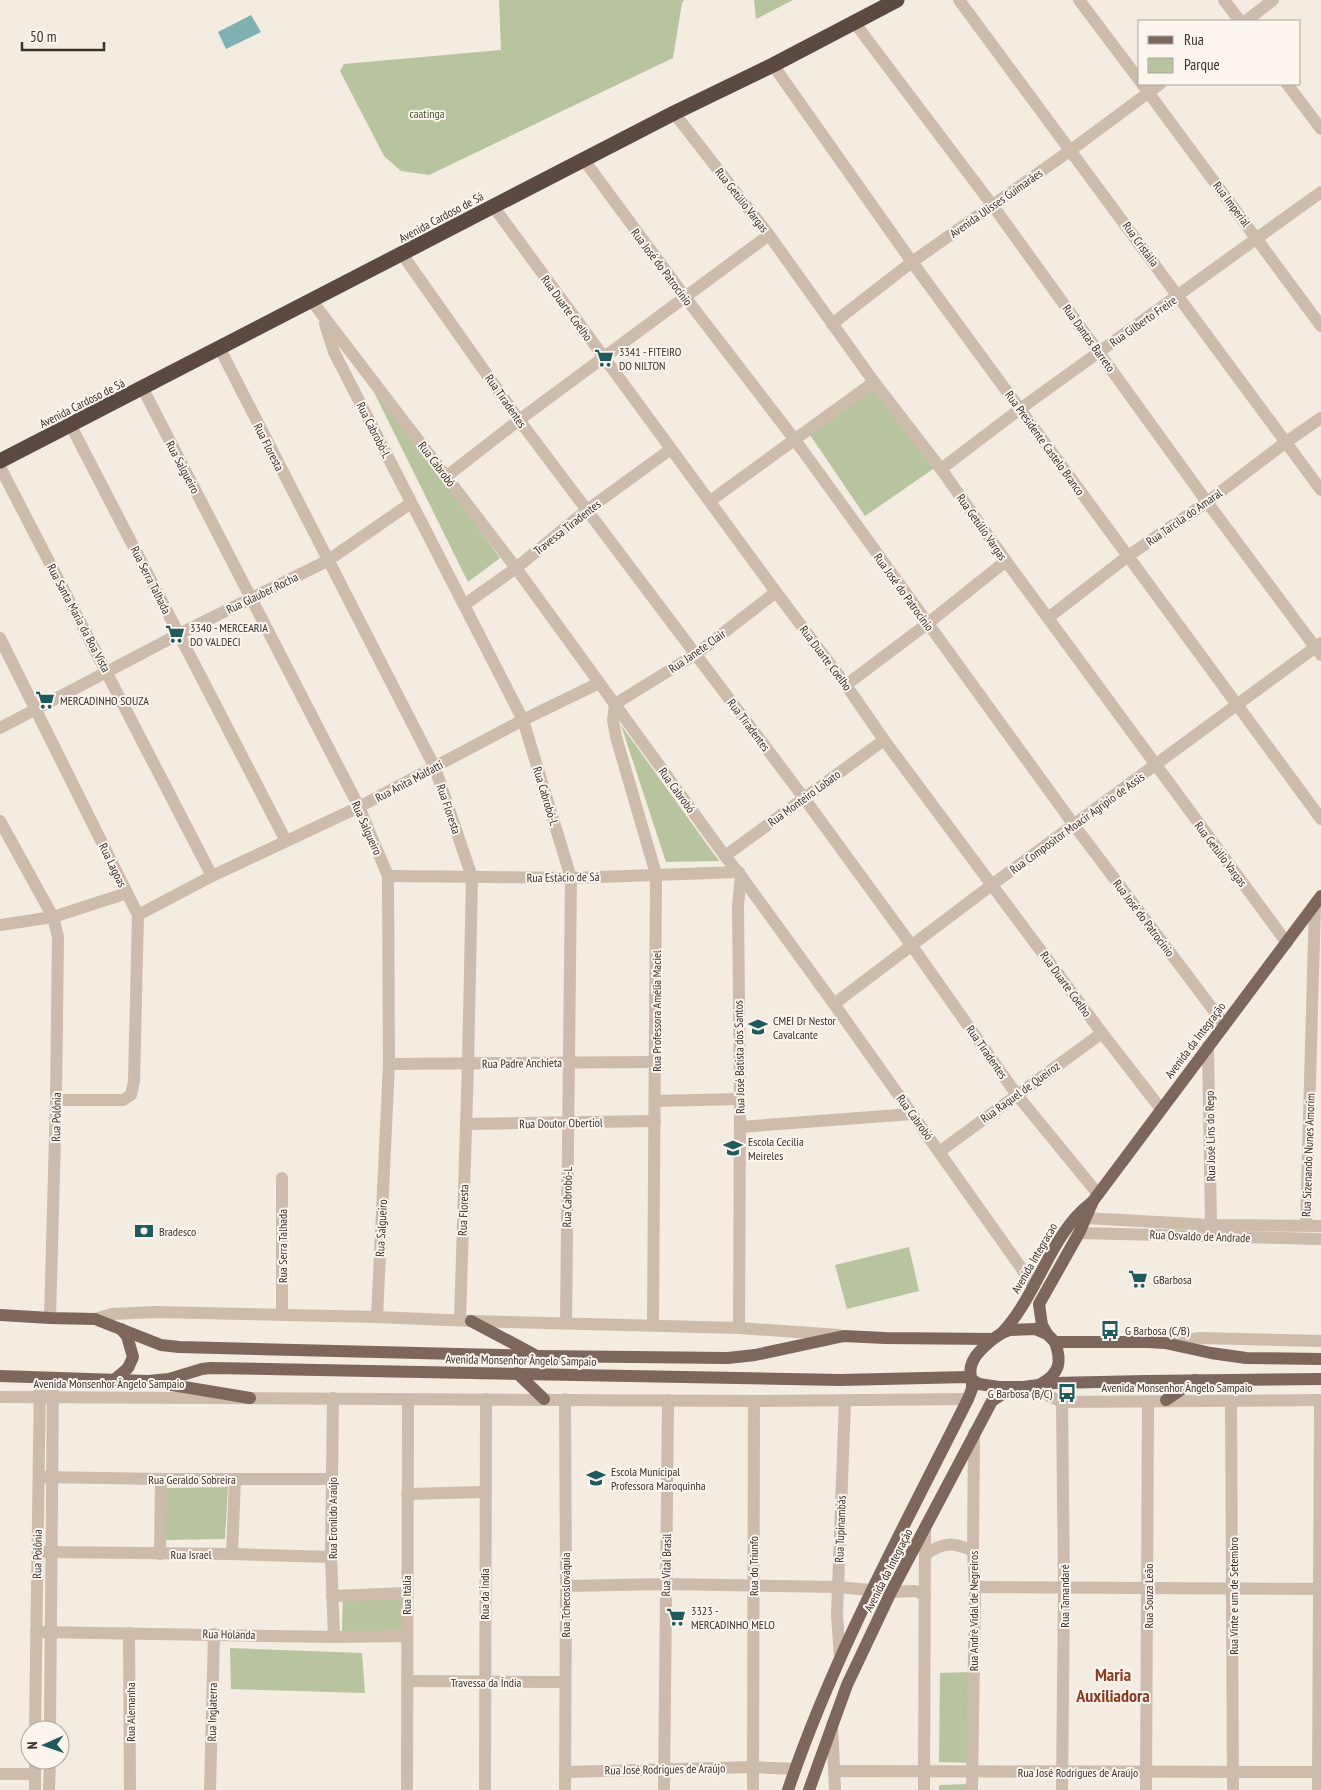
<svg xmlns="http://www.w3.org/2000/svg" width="1321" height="1790" viewBox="0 0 1321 1790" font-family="'PT Sans Narrow',sans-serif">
  <rect width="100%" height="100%" fill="#f4ebe1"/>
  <g fill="#b8c4a0">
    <path d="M499,0H684L682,3L673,58L429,175L401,171L384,156L340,71L344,64L501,50Z"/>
    <path d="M754,0H793L756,19Z"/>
    <path d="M364,372L500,558L468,582Z"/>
    <path d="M877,380L936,467L865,516L806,429Z"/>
    <path d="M621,725L719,861L666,862Z"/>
    <path d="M909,1247L919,1291L847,1309L835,1265Z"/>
    <path d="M228,1487L225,1539L166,1540L164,1488Z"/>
    <path d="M343,1590H405L404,1634L342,1632Z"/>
    <path d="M230,1648L362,1653L365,1693L231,1689Z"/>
    <path d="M971,1672L972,1763L939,1762L940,1673Z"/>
    <path d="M969,1784V1790H939V1785Z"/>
  </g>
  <path fill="#7fb0b2" d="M251,15L261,32L226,49L218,32Z"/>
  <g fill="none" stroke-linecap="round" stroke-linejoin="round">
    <g stroke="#cdbbac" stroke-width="12">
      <path d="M959,0L1321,490"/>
      <path d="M1079,0L1140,81"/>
      <path d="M1224,0L1240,21"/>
      <path d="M1246,21L1273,0"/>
      <path d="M854,22L993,206L1207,502L1321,655"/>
      <path d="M773,65L912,262L1321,819"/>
      <path d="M1142,84L1321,326"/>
      <path d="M1287,84L1321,129"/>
      <path d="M674,113L769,235L874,382L941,469L1006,561L1287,943"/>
      <path d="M584,160L685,297L795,440L1074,825L1224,1024"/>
      <path d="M493,206L776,592L846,685L884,740L1102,1033L1161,1109"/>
      <path d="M402,254L519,420L804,798L912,946L1017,1095L1098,1194"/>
      <path d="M311,300L516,568L725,856L741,876L834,1004L1034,1286"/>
      <path d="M325,324L334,352L523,720L571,878L566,1322"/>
      <path d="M832,324L912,262L1071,150L1160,84"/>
      <path d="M220,349L435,768L472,877L468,1064L460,1320"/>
      <path d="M143,389L359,807L388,876L389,1064L377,1317"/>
      <path d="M71,426L286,841"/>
      <path d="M0,467L212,876"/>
      <path d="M941,469L1020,409L1321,192"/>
      <path d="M447,476L519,420L769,235"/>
      <path d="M710,501L874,382"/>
      <path d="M464,605L516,568L587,510L671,449"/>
      <path d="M1048,618L1128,556L1207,502L1286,442L1321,418"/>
      <path d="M0,638L138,915L134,1081L131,1095L123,1100H56"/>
      <path d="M846,685L927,624L1006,561"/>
      <path d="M0,728L179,634L327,561L411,503"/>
      <path d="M0,821L53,917L58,937L56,1100L50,1318"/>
      <path d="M725,856L884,740"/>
      <path d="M388,876L571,878L739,872"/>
      <path d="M138,915L212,876L359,807L523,720L599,683"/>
      <path d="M0,925L53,917L127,893"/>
      <path d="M834,1004L993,884L1321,643"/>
      <path d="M1208,1046L1211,1225"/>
      <path d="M389,1064L655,1062"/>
      <path d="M655,1101L740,1099"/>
      <path d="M466,1124L655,1121"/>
      <path d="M740,1127L912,1114"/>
      <path d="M939,1152L1102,1033"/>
      <path d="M1085,1218L1211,1225L1321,1226"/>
      <path d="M1306,1225L1315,904"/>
      <path d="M1079,1233L1321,1239"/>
      <path d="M282,1315V1178"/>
      <path d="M95,1319L112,1314L155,1312L377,1317L471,1321L739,1328L839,1335"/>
      <path d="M653,1325L656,874L616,737L613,720L615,704L696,654L776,592"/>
      <path d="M739,1328L740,1099L738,905L741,876"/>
      <path d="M1165,1343L1200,1338L1321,1341"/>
      <path d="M1039,1385L1049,1396L1062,1402L1321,1400"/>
      <path d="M0,1397L754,1401L968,1399"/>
      <path d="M333,1398L331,1557L334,1637"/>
      <path d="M1231,1401L1233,1790"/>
      <path d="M42,1477L161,1479H332"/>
      <path d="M407,1494L485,1492"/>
      <path d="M44,1552L232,1554L331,1557"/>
      <path d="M160,1554L161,1479"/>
      <path d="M232,1554L235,1479"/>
      <path d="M926,1554C944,1542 953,1542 973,1551"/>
      <path d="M566,1586L666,1584L838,1587L891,1592L915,1591L925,1595"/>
      <path d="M975,1587L1321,1589"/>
      <path d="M332,1596L406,1593"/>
      <path d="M36,1632L334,1637L406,1636"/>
      <path d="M129,1633L130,1790"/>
      <path d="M840,1658L837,1615L845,1401"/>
      <path d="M407,1681L564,1682"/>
      <path d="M832,1725L835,1790"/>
      <path d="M35,1730L40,1378"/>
      <path d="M50,1730L53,1378"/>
      <path d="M835,1771L1321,1772"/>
      <path d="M565,1772L753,1767L795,1769"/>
      <path d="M0,1774H35"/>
      <path d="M35,1790V1760"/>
      <path d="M49,1790L50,1760"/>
      <path d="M210,1790L214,1634"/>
      <path d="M407,1790L408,1399"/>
      <path d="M485,1790L486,1399"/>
      <path d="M565,1790L566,1586L565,1399"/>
      <path d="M664,1790L668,1400"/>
      <path d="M753,1790L754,1401"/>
      <path d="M924,1790L925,1528"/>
      <path d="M972,1790L975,1587L973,1551L974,1433"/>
      <path d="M1062,1790L1064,1588L1062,1402"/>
      <path d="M1146,1790L1148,1402"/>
      <path d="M1318,1790L1320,1400"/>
    </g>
    <g stroke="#7d675c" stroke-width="12">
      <path d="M0,1315L50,1318L95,1319L161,1345L179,1347L537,1356L728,1358L755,1355L844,1336L885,1338L993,1339L1002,1333L1010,1330L1035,1329L1047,1334L1055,1342H1148L1165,1343L1211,1353L1246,1358L1321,1359"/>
      <path d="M471,1321L535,1355"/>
      <path d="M1002,1333C1038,1295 1050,1234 1091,1203"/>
      <path d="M1047,1334L1042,1325L1039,1304L1079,1233L1093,1201L1321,896"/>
      <path d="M517,1373L544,1399"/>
      <path d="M0,1376L148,1381L169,1379L202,1369L211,1368L840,1380L968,1377L979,1384L999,1387H1023L1054,1383L1145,1381L1321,1379"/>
      <path d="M971,1378C967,1361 980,1350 993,1339"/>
      <path d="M114,1380L128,1368L133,1357L127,1336L121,1329"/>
      <path d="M160,1383L250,1398"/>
      <path d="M1041,1384C1060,1373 1062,1362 1055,1342"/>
      <path d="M1166,1400L1195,1380"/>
      <path d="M788,1790C834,1654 904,1527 968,1399L972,1389V1380"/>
      <path d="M809,1790L847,1685L891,1592L992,1401L1004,1393L1013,1390"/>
    </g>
    <path stroke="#5c4a42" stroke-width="15" d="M0,461L674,113L773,65L897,0"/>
  </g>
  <defs>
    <g id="supermarket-bare" transform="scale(1.5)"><path d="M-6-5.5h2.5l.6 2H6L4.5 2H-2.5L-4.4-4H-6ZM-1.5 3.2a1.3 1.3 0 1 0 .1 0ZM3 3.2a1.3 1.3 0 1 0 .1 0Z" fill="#1f5a5e" stroke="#fbf5ee" stroke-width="2.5" paint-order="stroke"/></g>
    <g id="school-bare" transform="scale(1.5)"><path d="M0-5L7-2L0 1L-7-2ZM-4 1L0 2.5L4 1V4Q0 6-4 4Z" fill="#1f5a5e" stroke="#fbf5ee" stroke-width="2.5" paint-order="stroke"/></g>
    <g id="bank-bare" transform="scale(1.5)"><path d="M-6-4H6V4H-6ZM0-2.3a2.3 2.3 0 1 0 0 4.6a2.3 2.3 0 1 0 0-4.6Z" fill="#1f5a5e" stroke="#fbf5ee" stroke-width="2.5" paint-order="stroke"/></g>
    <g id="bus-bare" transform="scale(1.5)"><path d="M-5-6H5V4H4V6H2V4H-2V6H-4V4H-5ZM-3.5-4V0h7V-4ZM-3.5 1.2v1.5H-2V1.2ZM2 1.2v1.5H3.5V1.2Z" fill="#1f5a5e" stroke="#fbf5ee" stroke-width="2.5" paint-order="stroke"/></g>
  </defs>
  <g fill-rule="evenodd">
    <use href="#supermarket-bare" x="604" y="358"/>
    <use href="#supermarket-bare" x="175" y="634"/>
    <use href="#supermarket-bare" x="45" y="700"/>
    <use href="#school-bare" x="758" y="1027"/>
    <use href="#school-bare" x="733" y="1148"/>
    <use href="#bank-bare" x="144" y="1231"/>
    <use href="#supermarket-bare" x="1138" y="1279"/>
    <use href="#bus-bare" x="1110" y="1330"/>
    <use href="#bus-bare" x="1067" y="1393"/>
    <use href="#school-bare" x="596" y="1478"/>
    <use href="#supermarket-bare" x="676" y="1617"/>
  </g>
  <g text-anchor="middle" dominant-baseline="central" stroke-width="4" stroke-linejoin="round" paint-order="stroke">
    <g font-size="12" fill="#4a5a2e" stroke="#fbf5ee">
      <text x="427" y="113">caatinga</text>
    </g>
    <g font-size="12" fill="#3b302b" stroke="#fbf5ee">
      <text transform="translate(742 200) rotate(52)">Rua Getúlio Vargas</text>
      <text transform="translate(996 203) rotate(-35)">Avenida Ulisses Guimarães</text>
      <text transform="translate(1232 204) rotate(53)">Rua Imperial</text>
      <text transform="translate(441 217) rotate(-28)">Avenida Cardoso de Sá</text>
      <text transform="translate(1141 244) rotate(54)">Rua Cristália</text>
      <text transform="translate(662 267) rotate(53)">Rua José do Patrocínio</text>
      <text transform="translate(567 308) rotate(54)">Rua Duarte Coelho</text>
      <text transform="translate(1143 321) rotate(-35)">Rua Gilberto Freire</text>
      <text transform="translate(1089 338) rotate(54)">Rua Dantas Barreto</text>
      <text transform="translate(506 401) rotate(55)">Rua Tiradentes</text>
      <text transform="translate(82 403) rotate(-27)">Avenida Cardoso de Sá</text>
      <text transform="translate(374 430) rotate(63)">Rua Cabrobó-L</text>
      <text transform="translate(1045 443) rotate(54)">Rua Presidente Castelo Branco</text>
      <text transform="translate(269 447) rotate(63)">Rua Floresta</text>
      <text transform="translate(437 464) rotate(53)">Rua Cabrobó</text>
      <text transform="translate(183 467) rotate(62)">Rua Salgueiro</text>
      <text transform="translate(1184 517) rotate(-35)">Rua Tarcila do Amaral</text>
      <text transform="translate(567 527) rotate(-38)">Travessa Tiradentes</text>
      <text transform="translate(982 527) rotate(55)">Rua Getúlio Vargas</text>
      <text transform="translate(151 580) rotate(63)">Rua Serra Talhada</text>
      <text transform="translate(904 592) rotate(54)">Rua José do Patrocínio</text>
      <text transform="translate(262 593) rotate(-26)">Rua Glauber Rocha</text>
      <text transform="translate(79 618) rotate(62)">Rua Santa Maria da Boa Vista</text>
      <text transform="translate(697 651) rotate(-35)">Rua Janete Clair</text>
      <text transform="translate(826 658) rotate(53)">Rua Duarte Coelho</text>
      <text transform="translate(749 725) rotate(53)">Rua Tiradentes</text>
      <text transform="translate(409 781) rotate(-28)">Rua Anita Malfatti</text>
      <text transform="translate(677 790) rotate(54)">Rua Cabrobó</text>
      <text transform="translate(546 796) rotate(73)">Rua Cabrobó-L</text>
      <text transform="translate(804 798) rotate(-36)">Rua Monteiro Lobato</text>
      <text transform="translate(449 809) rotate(71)">Rua Floresta</text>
      <text transform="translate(1077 823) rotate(-36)">Rua Compositor Moacir Agrípio de Assis</text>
      <text transform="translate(367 828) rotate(66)">Rua Salgueiro</text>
      <text transform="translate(1221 854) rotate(53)">Rua Getúlio Vargas</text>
      <text transform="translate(113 865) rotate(64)">Rua Lagoas</text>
      <text transform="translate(563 877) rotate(-1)">Rua Estácio de Sá</text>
      <text transform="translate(1144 918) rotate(53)">Rua José do Patrocínio</text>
      <text transform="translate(1066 984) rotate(54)">Rua Duarte Coelho</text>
      <text transform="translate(656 1011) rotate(-90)">Rua Professora Amélia Maciel</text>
      <text transform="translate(1195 1040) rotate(-53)">Avenida da Integração</text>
      <text transform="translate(987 1052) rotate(55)">Rua Tiradentes</text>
      <text transform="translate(739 1057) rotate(-91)">Rua José Batista dos Santos</text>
      <text transform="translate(522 1063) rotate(-1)">Rua Padre Anchieta</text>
      <text transform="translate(1020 1092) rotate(-36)">Rua Raquel de Queiroz</text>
      <text transform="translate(56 1117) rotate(-89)">Rua Polônia</text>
      <text transform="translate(915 1117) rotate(54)">Rua Cabrobó</text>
      <text transform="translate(561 1123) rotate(-1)">Rua Doutor Obertiol</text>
      <text transform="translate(1210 1136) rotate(-91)">Rua José Lins do Rego</text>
      <text transform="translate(1308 1155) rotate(-88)">Rua Sizenando Nunes Amorim</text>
      <text transform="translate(567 1197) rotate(-89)">Rua Cabrobó-L</text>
      <text transform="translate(463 1210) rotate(-88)">Rua Floresta</text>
      <text transform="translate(381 1228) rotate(-87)">Rua Salgueiro</text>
      <text transform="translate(1200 1236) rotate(2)">Rua Osvaldo de Andrade</text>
      <text transform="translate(282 1246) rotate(-90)">Rua Serra Talhada</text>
      <text transform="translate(1034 1258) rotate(-60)">Avenida Integracao</text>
      <text transform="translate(521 1360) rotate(1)">Avenida Monsenhor Ângelo Sampaio</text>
      <text x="109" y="1383">Avenida Monsenhor Ângelo Sampaio</text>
      <text x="1177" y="1387">Avenida Monsenhor Ângelo Sampaio</text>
      <text x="192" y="1479">Rua Geraldo Sobreira</text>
      <text transform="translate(332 1518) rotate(-90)">Rua Eronildo Araújo</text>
      <text transform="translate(840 1529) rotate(-88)">Rua Tupinambás</text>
      <text transform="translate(37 1554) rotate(-89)">Rua Polônia</text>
      <text x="191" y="1554">Rua Israel</text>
      <text transform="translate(666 1565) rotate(-89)">Rua Vital Brasil</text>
      <text transform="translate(753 1566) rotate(-90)">Rua do Triunfo</text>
      <text transform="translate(888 1570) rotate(-63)">Avenida da Integração</text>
      <text transform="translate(484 1594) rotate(-90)">Rua da Índia</text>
      <text transform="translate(406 1595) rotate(-90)">Rua Itália</text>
      <text transform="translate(565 1595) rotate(-90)">Rua Tchecoslováquia</text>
      <text transform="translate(1064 1596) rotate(-90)">Rua Tamandaré</text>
      <text transform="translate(1148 1596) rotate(-90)">Rua Souza Leão</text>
      <text transform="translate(1233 1596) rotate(-90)">Rua Vinte e um de Setembro</text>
      <text transform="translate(973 1611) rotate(-90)">Rua André Vidal de Negreiros</text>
      <text transform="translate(229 1634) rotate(1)">Rua Holanda</text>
      <text x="486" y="1682">Travessa da Índia</text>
      <text transform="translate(130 1712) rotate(-90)">Rua Alemanha</text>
      <text transform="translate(212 1712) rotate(-89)">Rua Inglaterra</text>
      <text transform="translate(665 1769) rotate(-1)">Rua José Rodrigues de Araújo</text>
      <text x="1078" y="1772">Rua José Rodrigues de Araújo</text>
    </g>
    <g font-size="12" fill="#3b302b" stroke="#fbf5ee" text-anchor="start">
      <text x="619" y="351">3341 - FITEIRO<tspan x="619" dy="14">DO NILTON</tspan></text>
      <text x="190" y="627">3340 - MERCEARIA<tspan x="190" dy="14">DO VALDECI</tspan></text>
      <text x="60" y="700">MERCADINHO SOUZA</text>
      <text x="773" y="1020">CMEI Dr Nestor<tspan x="773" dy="14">Cavalcante</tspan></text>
      <text x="748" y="1141">Escola Cecilia<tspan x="748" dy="14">Meireles</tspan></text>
      <text x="159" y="1231">Bradesco</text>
      <text x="1153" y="1279">GBarbosa</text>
      <text x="1125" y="1330">G Barbosa (C/B)</text>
      <text x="1052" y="1393" text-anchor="end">G Barbosa (B/C)</text>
      <text x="611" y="1471">Escola Municipal<tspan x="611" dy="14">Professora Maroquinha</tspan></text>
      <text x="691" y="1610">3323 -<tspan x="691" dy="14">MERCADINHO MELO</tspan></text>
    </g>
    <g font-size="18" font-weight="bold" fill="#8c3b22" stroke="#fbf5ee">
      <text x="1113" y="1674">Maria<tspan x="1113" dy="21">Auxiliadora</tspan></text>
    </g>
  </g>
  <rect x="1138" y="20" width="162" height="65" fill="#fbf5ee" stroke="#aea6a0"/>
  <rect x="1148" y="36" width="25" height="8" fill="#7d675c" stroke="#aea6a0"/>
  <text x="1184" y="45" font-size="15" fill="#3b302b">Rua</text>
  <rect x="1148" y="58" width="25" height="15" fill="#b8c4a0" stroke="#aea6a0"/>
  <text x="1184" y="70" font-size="15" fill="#3b302b">Parque</text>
  <g transform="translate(45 1745) rotate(268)"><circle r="24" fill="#fbf5ee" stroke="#aea6a0"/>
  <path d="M0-4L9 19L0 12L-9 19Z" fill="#1f5a5e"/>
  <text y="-8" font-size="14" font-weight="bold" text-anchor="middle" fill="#3b302b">N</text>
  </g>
  <path d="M22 42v8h82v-8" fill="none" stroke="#3b302b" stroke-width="2.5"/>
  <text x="30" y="42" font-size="15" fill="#3b302b" stroke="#fbf5ee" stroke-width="4" paint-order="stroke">50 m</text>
</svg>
